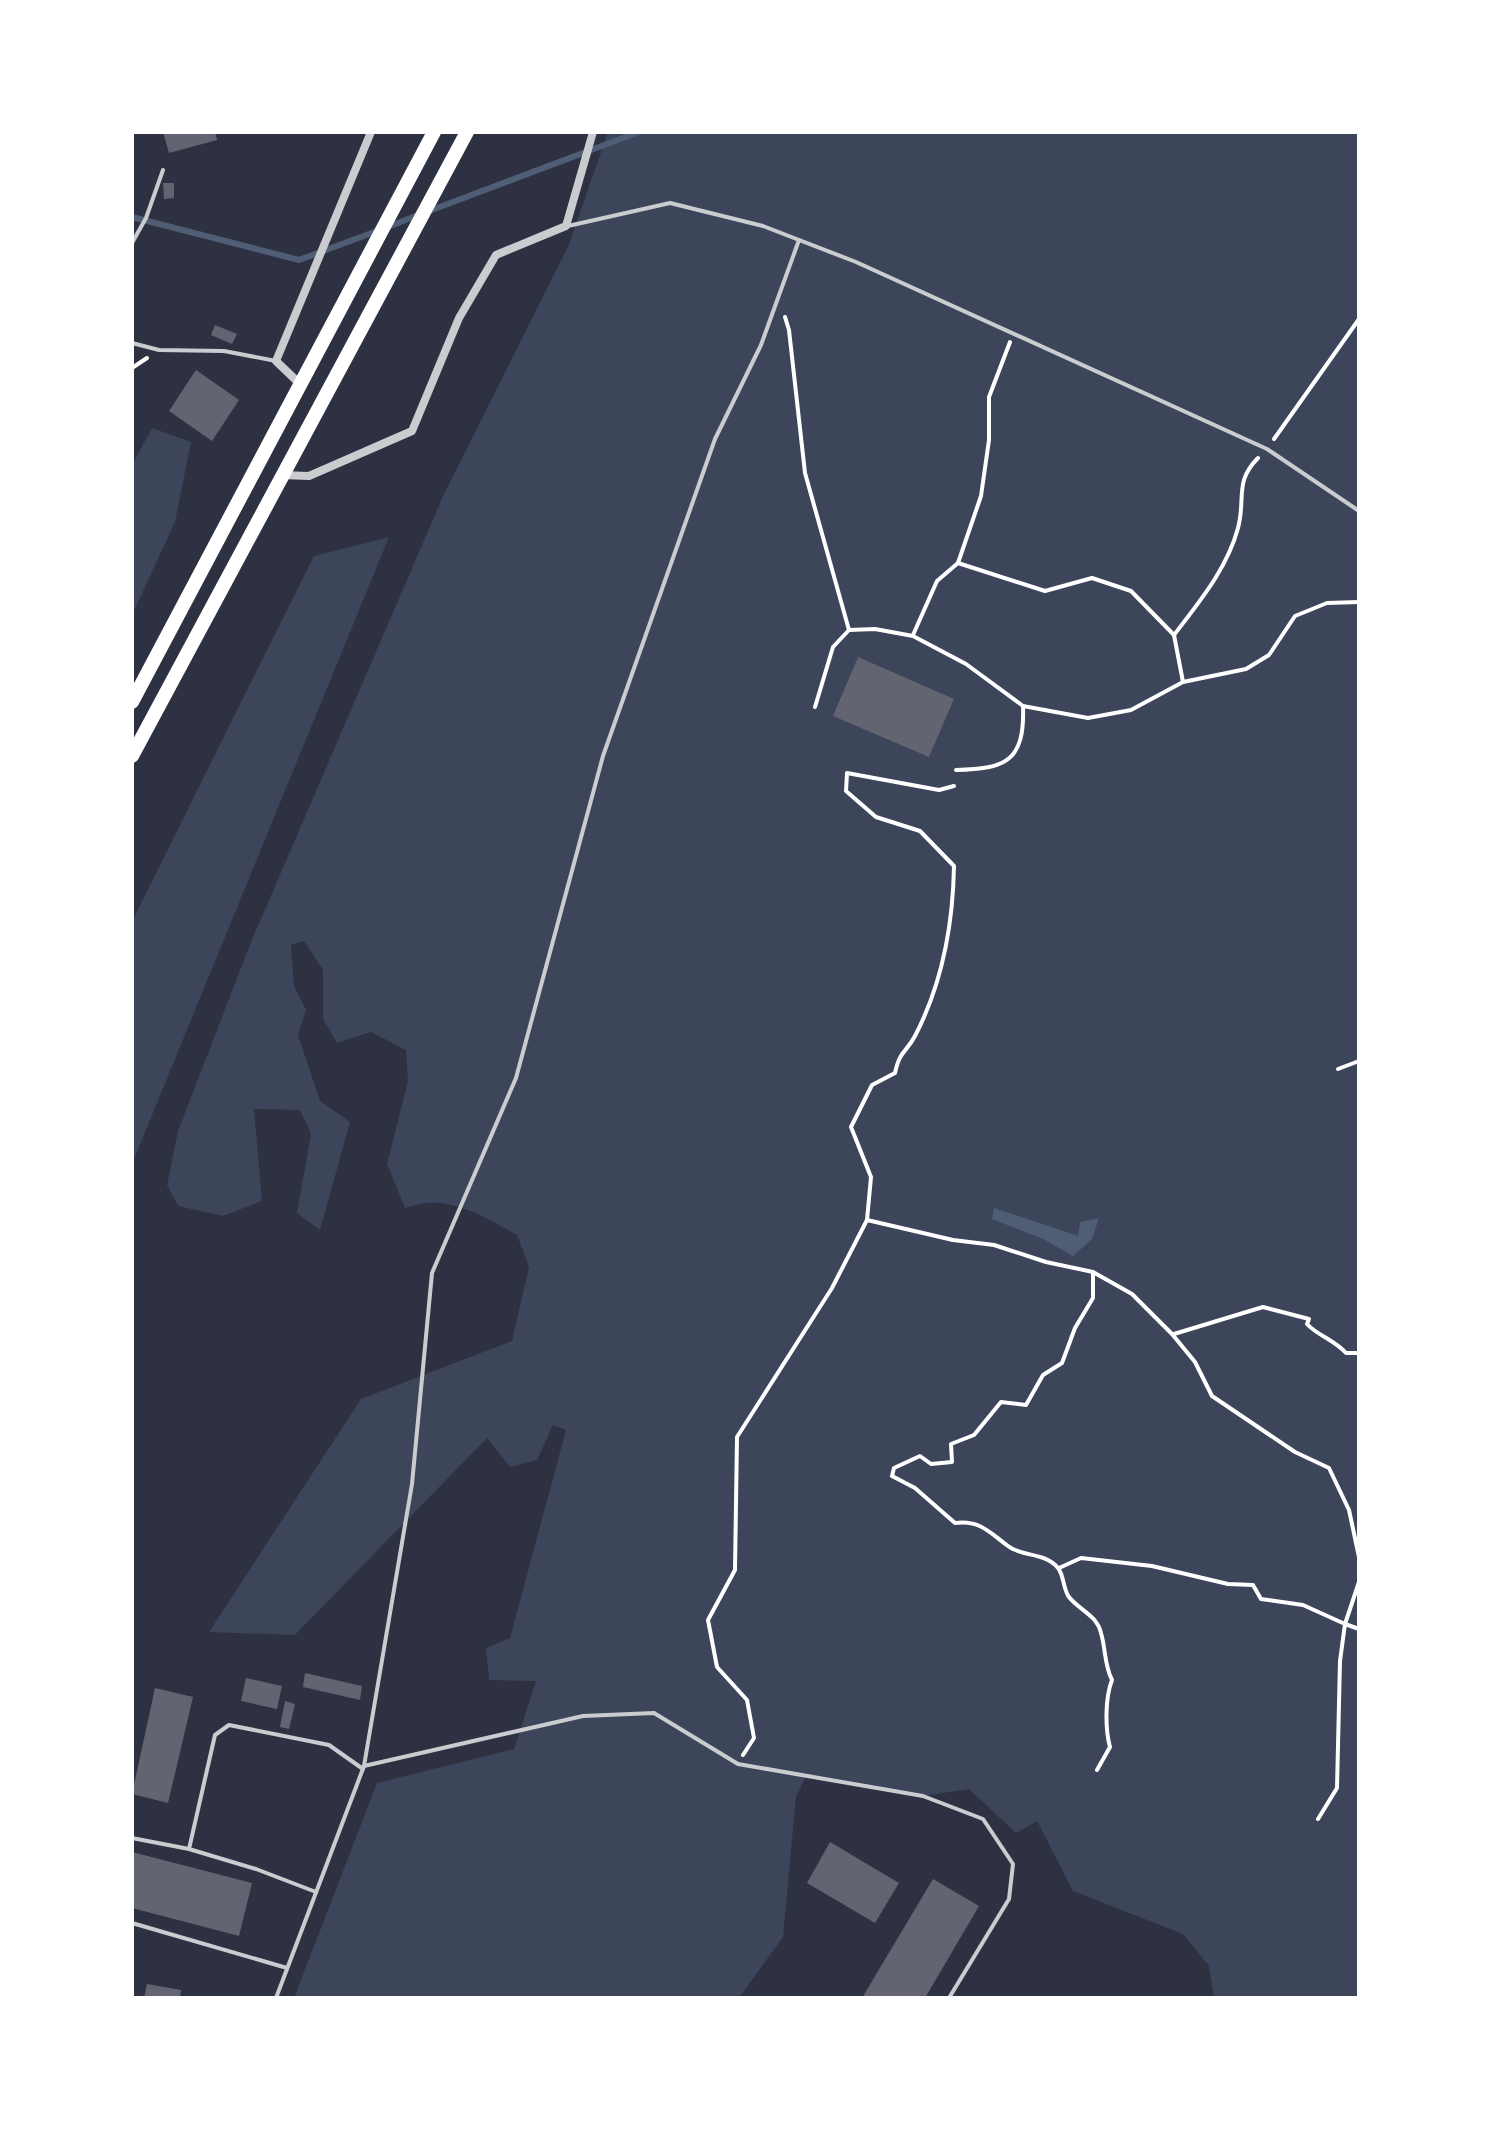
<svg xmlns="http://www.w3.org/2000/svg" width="1491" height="2130" viewBox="0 0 1491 2130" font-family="Mulish,sans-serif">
  <rect width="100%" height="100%" fill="#2d3142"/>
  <g fill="#3c4559">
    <path d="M608,132H1359V1998H1214L1209,1966L1183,1934L1073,1891L1037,1821L1016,1833L969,1789L923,1796L806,1776L796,1797L783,1937L739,1998H294L377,1783L514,1749L536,1681L489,1680L486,1648L510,1638L566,1430L553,1425L537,1460L510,1467L487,1438L295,1635L209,1632L361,1399L512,1341L529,1267L517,1235C481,1215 446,1192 405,1208L387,1164L408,1081L406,1050L371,1032L337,1043L323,1019V970L304,941L291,945L294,986L306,1010L298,1035L320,1101L350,1122L320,1230L297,1213L311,1134L300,1110L254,1109L262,1201L223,1216L178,1206L167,1185L178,1131L251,942L444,494L568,247Z"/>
    <path d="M152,428L191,442L175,522L132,615V465Z"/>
    <path d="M389,537L132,1164V921L314,556Z"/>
  </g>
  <path fill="#4f5d75" d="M994,1208L1078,1236L1080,1222L1099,1218L1092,1239L1073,1256L1043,1239L992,1219Z"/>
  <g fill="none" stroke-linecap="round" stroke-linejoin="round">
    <g stroke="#4f5d75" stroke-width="6">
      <path d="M429,211L639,132"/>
      <path d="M132,217L299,260L377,231"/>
      <path d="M388,227L418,215"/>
    </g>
  </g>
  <g fill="#626471">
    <path d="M163,132H215L217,140L169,153Z"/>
    <path d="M163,183H174V198L164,199Z"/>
    <path d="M215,325L237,334L232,344L211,335Z"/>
    <path d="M196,370L239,400L212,441L169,411Z"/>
    <path d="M858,657L954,699L929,757L833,716Z"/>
    <path d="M305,1673L362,1686L360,1700L303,1687Z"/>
    <path d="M246,1678L282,1686L277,1709L241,1701Z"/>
    <path d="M155,1688L193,1697L168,1803L132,1794Z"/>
    <path d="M285,1701L295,1704L289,1729L280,1727Z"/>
    <path d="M830,1842L899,1883L875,1923L807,1883Z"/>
    <path d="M132,1852L252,1883L239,1936L132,1908Z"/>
    <path d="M933,1879L979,1906L925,1998H862Z"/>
    <path d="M147,1984L181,1990L180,1998H144Z"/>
  </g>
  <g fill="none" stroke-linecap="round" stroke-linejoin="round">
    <g stroke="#fff" stroke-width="4">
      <path d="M785,317L789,330L805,473L849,630"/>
      <path d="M132,368L147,358"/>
      <path d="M1274,439L1359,319"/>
      <path d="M958,563L981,496L989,440V397L1010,342"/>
      <path d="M913,635L937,581L958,563L1045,591L1092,578L1131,591L1174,635L1183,682"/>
      <path d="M1174,635C1199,602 1227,569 1238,528C1246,498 1234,482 1258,458"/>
      <path d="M815,707L833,647L849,630L875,629L913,636L966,664L1023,706L1088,718L1131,710L1183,682L1246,669L1269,655L1295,616L1327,603L1359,602"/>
      <path d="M956,770C1006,769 1025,761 1023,706"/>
      <path d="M1338,1069L1359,1061"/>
      <path d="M867,1220L953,1240L994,1245L1046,1262L1093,1272V1298L1075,1328L1062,1363L1043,1375L1026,1405L1001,1402L974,1435L951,1444L952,1462L931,1464L920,1456L894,1468L892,1476L915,1488L955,1523C980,1520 989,1532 1008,1546C1022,1557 1045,1552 1058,1568C1064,1575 1063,1589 1069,1597C1079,1610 1097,1615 1101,1633C1106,1650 1104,1664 1112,1680C1105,1698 1105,1729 1110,1747L1097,1770"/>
      <path d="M1093,1272L1132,1294L1172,1334L1195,1362L1212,1396L1295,1452L1329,1468L1349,1510L1359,1557"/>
      <path d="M1174,1334L1263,1307L1309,1319L1307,1324C1318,1336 1333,1339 1346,1353H1359"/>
      <path d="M1059,1568L1081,1558L1152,1566L1228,1584L1253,1585L1261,1599L1303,1605L1345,1624L1359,1582"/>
      <path d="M743,1755L754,1738L747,1700L717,1667L708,1620L735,1570L737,1437L832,1288L867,1220L871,1177L851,1127L872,1085L895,1073C900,1050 906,1053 915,1036C942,984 953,923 954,866L920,831L876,817L846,791L847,773L939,790L954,786"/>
      <path d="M1318,1819L1337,1788L1340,1661L1345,1624L1359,1629"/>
    </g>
    <g stroke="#caccd0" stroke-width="4">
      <path d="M568,226L670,203L763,226L856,262L1267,449L1359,511"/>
      <path d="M132,243L146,218L163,170"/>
      <path d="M132,343L159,350L224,351L276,361"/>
      <path d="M364,1766L583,1716L654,1713L738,1764L923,1796L983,1819L1013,1864L1009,1899L949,1998"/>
      <path d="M132,1838L189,1849"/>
      <path d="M316,1892L256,1869L189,1849L215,1735L229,1725L329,1745L363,1769"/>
      <path d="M132,1923L287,1968"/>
      <path d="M276,1998L364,1766L412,1484L432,1273L516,1078L603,756L715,439L761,345L799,240"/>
    </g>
    <g stroke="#caccd0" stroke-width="8">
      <path d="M301,385L276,361L371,132"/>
      <path d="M281,475L309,476L412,431L459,318L496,255L566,226L593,132"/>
    </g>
    <g stroke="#fff" stroke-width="14">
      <path d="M132,702L434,132"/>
      <path d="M132,756L467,132"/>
    </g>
  </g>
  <rect width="1491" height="2130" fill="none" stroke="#ffffff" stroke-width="268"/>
</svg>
